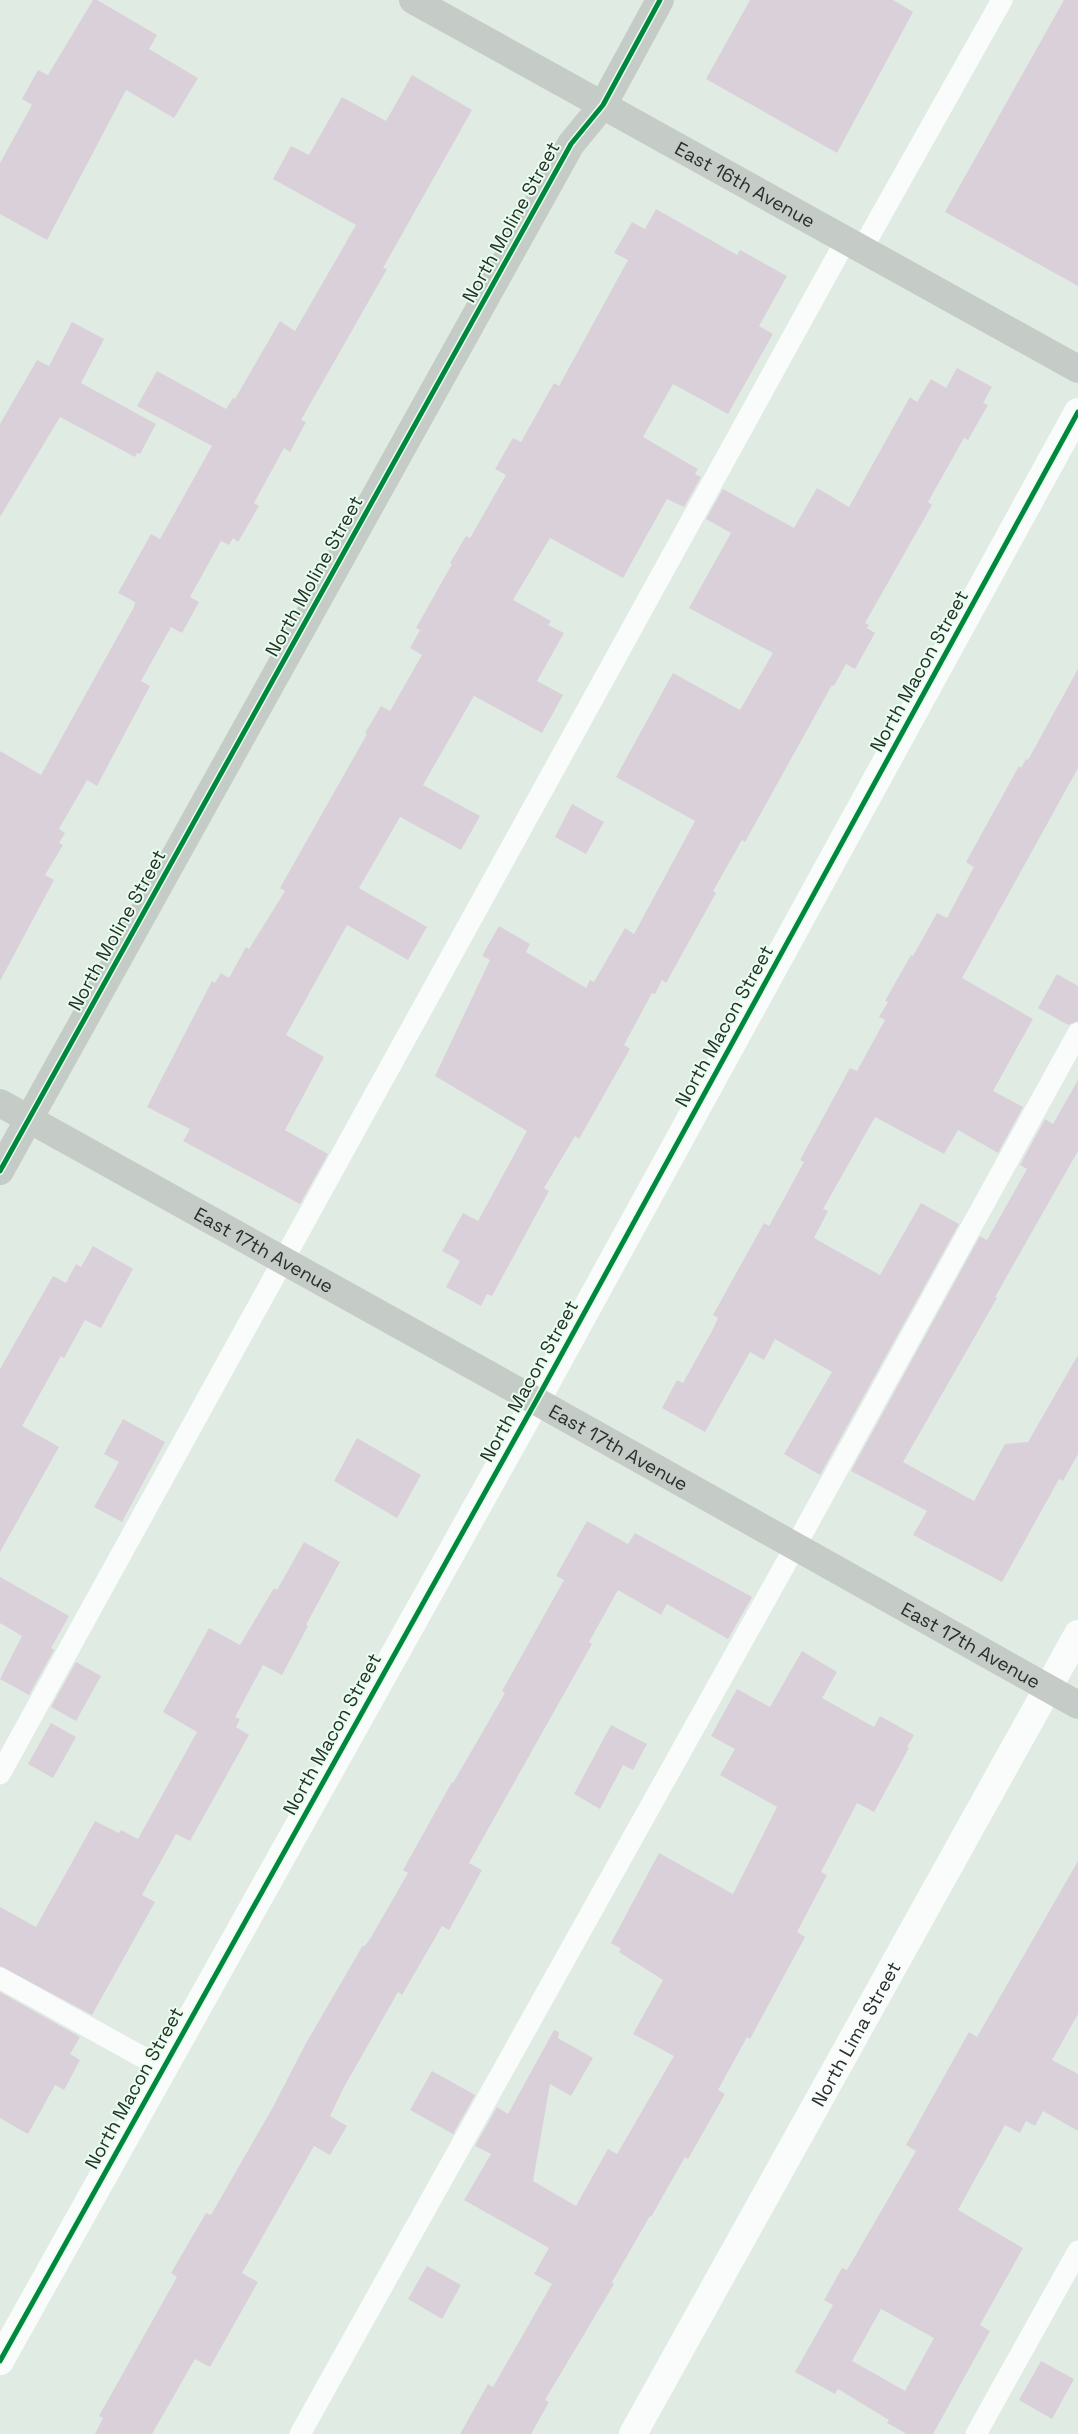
<svg xmlns="http://www.w3.org/2000/svg" width="1078" height="2434" viewBox="0 0 1078 2434" font-family="'Space Grotesk',sans-serif">
  <rect width="100%" height="100%" fill="#e0ece3"/>
  <g fill="#dad0d9" fill-rule="evenodd">
    <path d="M93,0H97L157,35L149,49L198,78L174,118L126,90L47,240L0,214V163L32,105L22,99L38,70L48,75Z"/>
    <path d="M750,0H893L913,12L837,153L706,79Z"/>
    <path d="M1064,0H1078V286L945,212Z"/>
    <path d="M412,75L472,110L383,268L387,269L301,420L306,422L290,452L284,448L254,503L259,506L238,542L233,538L229,545L221,541L190,597L199,602L182,633L171,627L141,681L150,686L97,786L87,780L59,829L65,833L59,843L63,845L45,875L54,880L0,981V751L41,775L134,607L135,602L118,593L151,534L160,539L212,446L137,406L157,371L226,409L233,398L235,399L280,321L295,331L356,225L273,179L291,146L309,155L342,97L386,121Z"/>
    <path d="M656,209L737,255L740,250L787,276L759,326L773,334L728,414L673,384L643,437L698,469L695,474L701,477L684,507L667,499L623,578L550,538L513,600L551,621L548,625L564,633L537,681L563,695L542,733L474,696L423,785L480,816L461,850L400,817L359,888L427,927L408,960L347,925L286,1035L324,1057L285,1130L328,1154L300,1204L183,1141L190,1129L147,1107L212,981L215,983L221,973L229,978L246,947L249,949L285,891L280,888L367,734L365,733L381,706L390,711L422,655L410,648L420,630L416,628L452,564L450,563L466,536L470,538L506,475L495,469L513,438L521,442L554,383L559,386L628,260L614,253L632,222L645,229Z"/>
    <path d="M72,322L104,339L81,383L156,424L140,454L137,453L135,457L60,417L0,517V424L37,360L49,366Z"/>
    <path d="M957,368L992,387L983,403L988,405L968,440L964,438L928,502L932,505L865,623L869,625L867,628L875,633L855,669L846,664L834,686L832,685L745,842L742,840L713,891L716,893L666,983L662,980L655,994L652,993L624,1045L630,1049L579,1139L575,1136L544,1188L549,1191L492,1296L487,1294L481,1306L446,1287L460,1261L442,1251L463,1213L478,1221L527,1131L435,1076L490,960L482,956L499,926L530,944L526,952L586,988L590,980L594,982L625,928L634,934L695,821L616,777L673,673L740,710L773,653L689,608L731,533L706,519L723,489L794,528L817,488L849,507L910,397L917,402L931,379L946,388Z"/>
    <path d="M1078,669V768L962,978L1033,1019L993,1091L1023,1107L998,1153L958,1130L944,1154L875,1117L823,1209L828,1211L814,1238L880,1275L921,1203L959,1224L820,1475L784,1454L832,1372L775,1339L764,1360L750,1352L705,1432L662,1408L677,1380L683,1383L712,1331L718,1318L713,1315L764,1223L769,1226L804,1162L800,1160L850,1068L857,1071L885,1020L879,1017L888,1002L885,1001L911,955L913,956L937,913L947,918L974,867L966,862L1019,766L1021,768L1026,759L1028,760Z"/>
    <path d="M572,804L604,822L586,854L555,837Z"/>
    <path d="M1057,974L1078,986V1021L1068,1025L1038,1008Z"/>
    <path d="M1078,1080V1151L995,1297L997,1298L903,1462L974,1501L1005,1444L1028,1442L1078,1355V1454L1063,1481L1059,1479L1002,1582L913,1535L927,1511L851,1471L980,1236L987,1240L1027,1169L1020,1165L1045,1119L1053,1124Z"/>
    <path d="M93,1246L133,1269L101,1328L85,1320L64,1358L61,1356L22,1426L59,1447L0,1552V1369L53,1276L66,1283L76,1264L81,1267Z"/>
    <path d="M123,1419L165,1442L122,1522L94,1507L119,1462L104,1454Z"/>
    <path d="M357,1438L421,1475L397,1518L334,1481Z"/>
    <path d="M587,1521L628,1544L635,1533L752,1597L728,1639L667,1604L661,1615L618,1590L589,1642L592,1644L469,1863L482,1870L449,1930L442,1926L402,1995L398,1992L344,2087L330,2116L347,2126L330,2155L314,2146L242,2273L258,2282L210,2367L195,2359L152,2434H95L103,2418L99,2416L177,2277L171,2273L206,2213L211,2215L273,2107L305,2045L363,1945L364,1947L370,1939L408,1873L403,1870L452,1782L453,1783L505,1693L502,1691L564,1580L556,1576Z"/>
    <path d="M304,1542L340,1562L306,1625L308,1626L282,1675L263,1665L235,1717L240,1719L236,1727L249,1735L190,1841L176,1834L142,1895L155,1902L92,2015L0,1966V1907L36,1927L95,1821L119,1833L121,1830L138,1839L197,1732L163,1712L209,1628L240,1645L274,1588L277,1590Z"/>
    <path d="M0,1577L69,1616L51,1648L54,1650L29,1695L0,1679L22,1636L0,1623Z"/>
    <path d="M802,1651L837,1672L822,1698L874,1727L880,1716L914,1735L907,1747L909,1748L874,1812L857,1803L821,1872L827,1875L797,1932L805,1937L750,2039L747,2037L718,2090L725,2094L688,2159L685,2157L651,2217L650,2216L612,2282L614,2284L545,2400L549,2402L531,2434H460L488,2384L493,2387L552,2284L534,2274L549,2248L464,2200L491,2154L475,2146L497,2107L508,2114L554,2030L559,2032L558,2038L593,2058L571,2096L550,2084L533,2181L576,2206L608,2149L617,2154L674,2056L633,2034L663,1980L619,1952L621,1949L611,1943L659,1853L733,1894L777,1807L720,1775L735,1749L711,1736L737,1689L770,1707Z"/>
    <path d="M76,1662L101,1676L76,1721L51,1707Z"/>
    <path d="M51,1723L76,1737L53,1778L28,1764Z"/>
    <path d="M611,1725L647,1744L633,1770L623,1765L600,1809L574,1794Z"/>
    <path d="M1078,1861V2014L1052,2060L1078,2074V2131L1043,2111L1035,2126L1026,2121L1020,2133L1005,2125L958,2210L1023,2248L980,2325L990,2331L933,2434H907L887,2423L889,2420L838,2389L835,2394L795,2372L833,2305L824,2300L842,2268L847,2270L916,2151L906,2145L946,2073L969,2032L977,2037ZM881,2309L934,2338L905,2391L852,2361Z"/>
    <path d="M0,1992L80,2037L70,2054L80,2060L64,2090L55,2085L28,2134L0,2118Z"/>
    <path d="M432,2071L475,2095L453,2134L410,2110Z"/>
    <path d="M427,2266L461,2285L442,2319L408,2299Z"/>
    <path d="M1041,2361L1074,2379L1052,2419L1019,2400Z"/>
  </g>
  <g fill="none" stroke-linecap="round" stroke-linejoin="round">
    <g stroke="#fafcfb" stroke-width="21">
      <path d="M862,249L1002,0"/>
      <path d="M0,1774L846,240"/>
      <path d="M0,1978L162,2068"/>
      <path d="M300,2434L795,1547L1078,1033"/>
      <path d="M976,2434L1078,2251"/>
    </g>
    <g stroke="#fafcfb" stroke-width="28">
      <path d="M0,2361L536,1401L1078,412"/>
      <path id="s1" d="M633,2434L1078,1634"/>
    </g>
    <g stroke="#c5cbc7" stroke-width="28">
      <path id="s2" d="M413,0L1078,369"/>
      <path id="s3" d="M0,1103L536,1401L1078,1705"/>
      <path d="M0,1171L571,144L603,105L660,0"/>
    </g>
    <g stroke="#e8feee" stroke-width="8">
      <g id="cycleway">
        <path d="M0,1171L571,144L603,105L660,0"/>
        <path d="M0,2361L536,1401L1078,412"/>
      </g>
    </g>
    <use href="#cycleway" stroke="#00873e" stroke-width="5"/>
  </g>
  <g text-anchor="middle" dominant-baseline="central" stroke-width="4" stroke-linejoin="round" paint-order="stroke">
    <g font-size="19" fill="#28302a" stroke="#e8feee">
      <text stroke="none"><textPath href="#s2" startOffset="380">East 16th Avenue</textPath></text>
      <text transform="translate(511 222) rotate(-61)">North Moline Street</text>
      <text transform="translate(314 576) rotate(-61)">North Moline Street</text>
      <text transform="translate(919 671) rotate(-61)">North Macon Street</text>
      <text transform="translate(117 930) rotate(-61)">North Moline Street</text>
      <text transform="translate(724 1026) rotate(-61)">North Macon Street</text>
      <text stroke="none"><textPath href="#s3" startOffset="302">East 17th Avenue</textPath></text>
      <text transform="translate(529 1381) rotate(-61)">North Macon Street</text>
      <text stroke="none"><textPath href="#s3" startOffset="708">East 17th Avenue</textPath></text>
      <text stroke="none"><textPath href="#s3" startOffset="1112">East 17th Avenue</textPath></text>
      <text transform="translate(332 1734) rotate(-61)">North Macon Street</text>
      <text stroke="none"><textPath href="#s1" startOffset="458">North Lima Street</textPath></text>
      <text transform="translate(134 2088) rotate(-61)">North Macon Street</text>
    </g>
  </g>
</svg>
